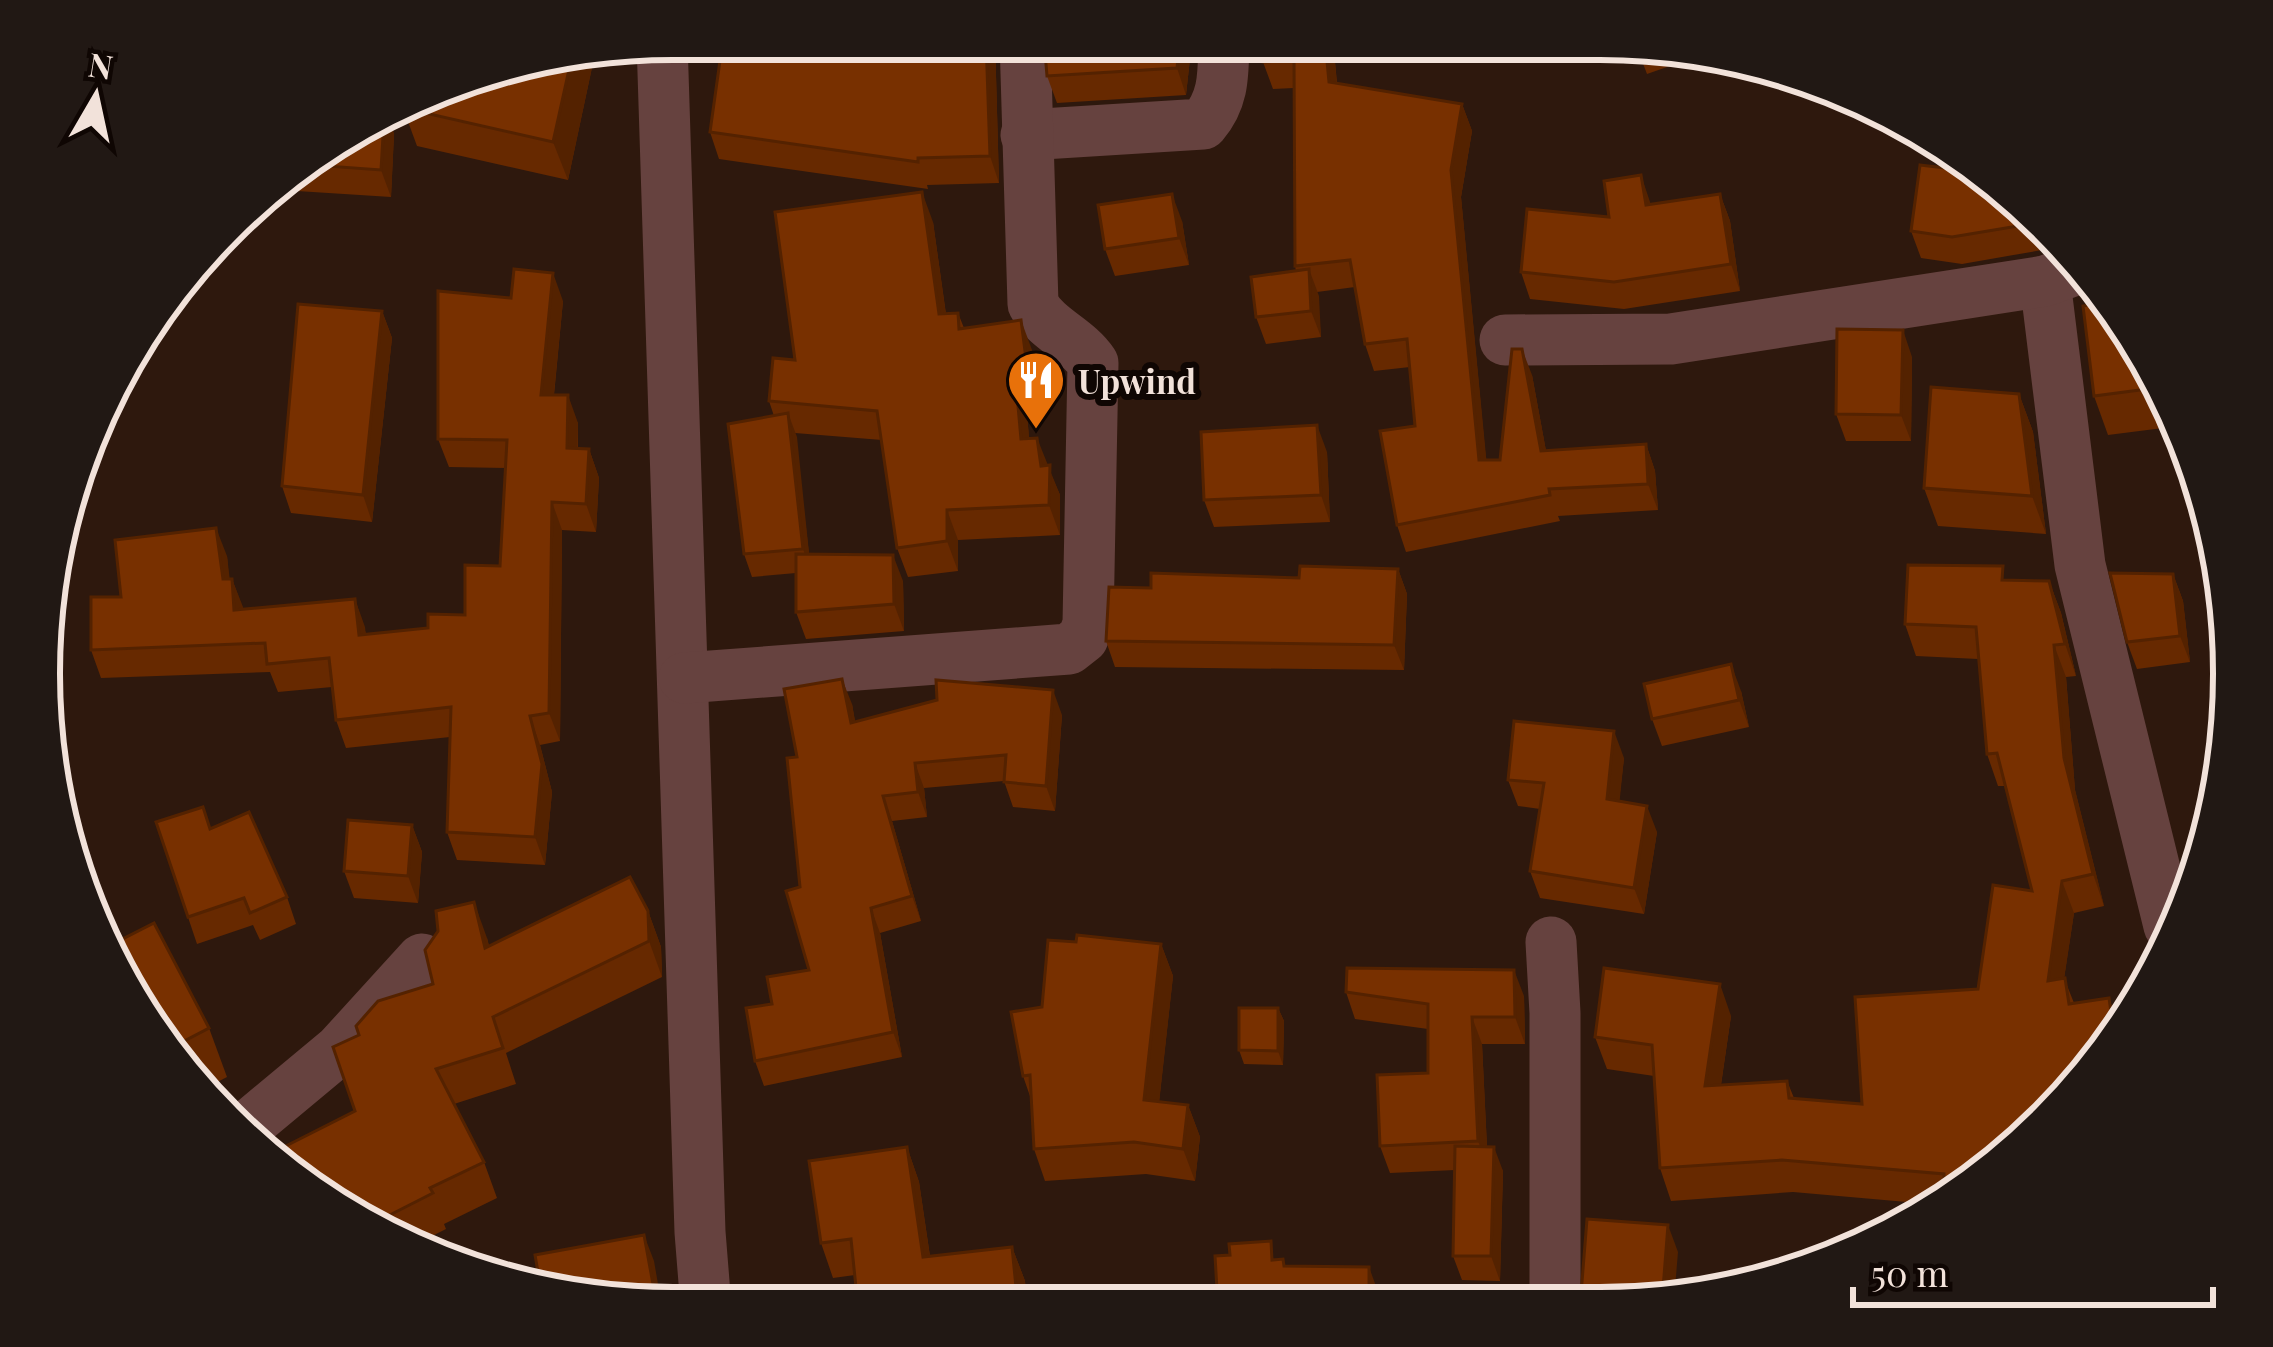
<svg xmlns="http://www.w3.org/2000/svg" width="2273" height="1347" viewBox="0 0 2273 1347" font-family="'Playfair Display',serif">
  <rect width="100%" height="100%" fill="#2e180d"/>
  <g fill="none" stroke-linecap="round" stroke-linejoin="round">
    <g stroke="#66423f" stroke-width="51">
      <path d="M662,41L700,1232L706,1307"/>
      <path d="M1026,135L1203,124C1225,98 1223,73 1224,40"/>
      <path d="M2045,281L2080,565L2169,926"/>
      <path d="M1505,340L1671,339L2045,281L2075,270"/>
      <path d="M684,678L1069,649L1083,638L1088,624L1093,363C1076,338 1047,330 1033,304L1025,40"/>
      <path d="M1551,942L1555,1013V1307"/>
      <path d="M244,1129L340,1049L422,959"/>
    </g>
  </g>
  <g fill="#672900">
    <path d="M717,39H995L999,183L927,185L928,189L719,159L710,132L721,51Z"/>
    <path d="M1044,40H1192L1186,95L1057,103L1047,76Z"/>
    <path d="M1262,40H1333L1337,83L1462,104L1472,131L1461,197L1486,460H1500L1532,375L1546,451L1646,444L1655,471L1658,510L1558,516L1560,521L1406,552L1397,525L1415,426L1410,367L1374,371L1365,344L1355,287L1317,292L1321,337L1266,344L1256,317L1296,271L1295,266L1294,88L1273,89L1263,62Z"/>
    <path d="M1634,40H1642L1707,53L1647,74Z"/>
    <path d="M592,52L594,58L568,180L417,146L403,108L470,72Z"/>
    <path d="M388,116L394,134L391,197L297,191L289,169Z"/>
    <path d="M1979,172L2044,238L2042,250L1962,264L1921,258L1911,231Z"/>
    <path d="M1720,194L1730,221L1740,291L1624,309L1530,299L1521,272L1609,217L1651,205Z"/>
    <path d="M1182,221L1189,265L1115,276L1105,249Z"/>
    <path d="M933,222L946,314L958,313L964,328L1032,350L1040,412L1027,414L1029,439L1047,465L1060,495V535L958,540V571L908,577L897,548L882,440L795,433L809,554L903,581L904,631L806,639L796,612V573L752,577L744,554L774,416L769,401L795,360Z"/>
    <path d="M511,298L563,301L554,395L578,423V449H589L599,478L596,532L562,530L560,741L540,745L552,792L545,865L457,860L447,832L450,737L346,748L336,720L332,687L278,692L270,672L101,678L91,650L121,597L227,556L229,579H232L243,609L355,599L366,634L428,628L465,615L500,566L506,468L449,467L438,439Z"/>
    <path d="M382,311L392,338L372,522L291,513L282,486Z"/>
    <path d="M2127,322L2171,427L2108,435L2094,396Z"/>
    <path d="M1912,357L1911,441H1846L1836,414Z"/>
    <path d="M2019,394L2033,432L2046,534L1938,526L1924,488Z"/>
    <path d="M1327,452L1330,522L1214,527L1204,500Z"/>
    <path d="M1398,569L1407,594L1404,670L1115,667L1106,641L1151,588Z"/>
    <path d="M2173,574L2183,601L2190,662L2137,669L2127,642Z"/>
    <path d="M2008,580L2049,581L2061,613L2076,676L2066,677L2075,790L2104,906L2074,913L2064,978L2074,1003L2109,998L2121,1033L2048,1123L1941,1205L1793,1192L1671,1201L1660,1168L1654,1076L1607,1069L1595,1037L1731,1016L1721,1085L1787,1081L1794,1098L1862,1104L1978,989L2032,891L2005,786H1998L1987,754L1978,659L1916,656L1905,624Z"/>
    <path d="M1741,691L1749,727L1662,746L1652,719Z"/>
    <path d="M852,704L855,722L1062,715L1055,811L1013,807L1004,781L924,788L927,817L892,821L921,921L880,933L902,1057L764,1086L755,1061L772,1004L809,970L800,887L797,757Z"/>
    <path d="M1624,758L1619,801L1657,832L1644,914L1540,898L1530,871L1540,809L1518,806L1508,780Z"/>
    <path d="M156,822L210,829L287,897L296,924L260,940L253,925L197,944Z"/>
    <path d="M412,825L422,852L418,903L354,898L344,871Z"/>
    <path d="M648,911L661,947L662,977L506,1053L516,1084L454,1104L484,1162L497,1198L444,1224L446,1229L412,1246L320,1201L355,1111L359,1035L433,984L487,938L489,946Z"/>
    <path d="M1076,942L1161,944L1173,976L1159,1102L1188,1105L1200,1137L1195,1181L1146,1174L1045,1181L1034,1149L1031,1099L1023,1076L1042,1007Z"/>
    <path d="M109,946L209,1028L227,1077L202,1090L170,1059Z"/>
    <path d="M1346,992L1524,996L1525,1044H1482L1487,1147L1503,1171L1500,1281L1462,1280L1453,1256L1455,1170L1390,1173L1380,1146L1428,1073V1029L1355,1019Z"/>
    <path d="M1278,1008L1284,1021L1283,1065L1244,1064L1239,1050Z"/>
    <path d="M907,1147L919,1182L930,1256L1012,1247L1025,1281L1027,1307H858L855,1275L833,1278L821,1243Z"/>
  </g>
  <g fill="#542200">
    <path d="M986,39H995L999,183L990,156Z"/>
    <path d="M1179,40H1192L1186,95L1177,68Z"/>
    <path d="M1325,40H1333L1339,109L1329,82Z"/>
    <path d="M592,52L594,58L568,180L553,142L572,56Z"/>
    <path d="M1462,104L1472,131L1461,197L1489,487L1479,460L1451,170Z"/>
    <path d="M388,116L394,134L391,197L381,170L384,119Z"/>
    <path d="M1641,175L1650,202L1655,232L1646,205Z"/>
    <path d="M922,192L933,222L950,344L939,314Z"/>
    <path d="M1172,194L1182,221L1189,265L1179,238Z"/>
    <path d="M1720,194L1730,221L1740,291L1731,264Z"/>
    <path d="M2035,229L2044,238L2042,250Z"/>
    <path d="M1309,269L1319,296L1321,337L1311,311Z"/>
    <path d="M553,273L563,301L551,423L541,395Z"/>
    <path d="M382,311L392,338L372,522L363,495Z"/>
    <path d="M1021,320L1032,350L1040,412L1029,382Z"/>
    <path d="M1903,330L1912,357L1911,441L1901,415Z"/>
    <path d="M1522,349L1532,375L1551,478L1541,451Z"/>
    <path d="M1016,384L1027,414L1032,469L1021,439Z"/>
    <path d="M2019,394L2033,432L2046,534L2032,496Z"/>
    <path d="M568,395L578,423L577,476L567,448Z"/>
    <path d="M788,413L797,437L811,572L803,549Z"/>
    <path d="M1317,425L1327,452L1330,522L1321,495Z"/>
    <path d="M1037,438L1060,495V535L1049,505Z"/>
    <path d="M1646,444L1655,471L1658,510L1648,484Z"/>
    <path d="M589,449L599,478L596,532L586,504Z"/>
    <path d="M552,502L562,530L560,741L549,713Z"/>
    <path d="M947,510L958,540V571L947,541Z"/>
    <path d="M216,528L227,556L233,607L223,579Z"/>
    <path d="M893,555L903,581L904,631L894,604Z"/>
    <path d="M1398,569L1407,594L1404,670L1394,645Z"/>
    <path d="M2173,574L2183,601L2190,662L2180,636Z"/>
    <path d="M232,579L243,607L245,638L234,610Z"/>
    <path d="M2049,581L2061,613L2076,676L2065,644Z"/>
    <path d="M355,599L365,627L369,663L359,635Z"/>
    <path d="M2054,645L2066,677L2075,790L2104,906L2093,874L2064,758Z"/>
    <path d="M1731,664L1741,691L1749,727L1739,700Z"/>
    <path d="M842,679L852,704L860,748L851,723Z"/>
    <path d="M1053,690L1062,715L1055,811L1046,786Z"/>
    <path d="M530,716L540,745L552,792L545,865L535,837Z"/>
    <path d="M1614,731L1624,758L1617,826L1607,799Z"/>
    <path d="M915,763L924,788L927,817L918,792Z"/>
    <path d="M883,796L892,821L921,921L912,896Z"/>
    <path d="M1647,806L1657,832L1644,914L1634,888Z"/>
    <path d="M412,825L422,852L418,903L408,876Z"/>
    <path d="M2062,881L2074,913L2059,1013L2048,981Z"/>
    <path d="M474,902L487,938L498,984L485,948Z"/>
    <path d="M871,908L880,933L902,1057L893,1032Z"/>
    <path d="M648,911L661,947L662,977L649,941Z"/>
    <path d="M1161,944L1173,976L1156,1131L1144,1100Z"/>
    <path d="M1514,970L1524,996L1525,1044L1515,1017Z"/>
    <path d="M1720,984L1731,1016L1716,1118L1705,1086Z"/>
    <path d="M2109,998L2121,1033L2115,1040Z"/>
    <path d="M1278,1008L1284,1021L1283,1065L1278,1051Z"/>
    <path d="M1472,1017L1482,1044L1488,1168L1478,1141Z"/>
    <path d="M1188,1105L1200,1137L1195,1181L1183,1149Z"/>
    <path d="M907,1147L919,1182L935,1291L923,1257Z"/>
    <path d="M1494,1147L1503,1171L1500,1281L1491,1256Z"/>
    <path d="M1668,1225L1678,1252L1674,1300L1662,1302Z"/>
    <path d="M644,1235L654,1261L662,1307L657,1306Z"/>
    <path d="M1012,1247L1025,1281L1027,1307H1018Z"/>
    <path d="M1369,1267L1381,1300V1307H1369Z"/>
  </g>
  <g fill="#783000" stroke="#542200" stroke-width="3">
    <path d="M723,39H986L990,156L918,158V162L710,132Z"/>
    <path d="M1044,40H1180L1177,68L1047,76Z"/>
    <path d="M1262,40H1325L1329,82L1462,104L1451,170L1479,460H1500L1512,349H1522L1541,451L1646,444L1648,484L1549,489L1550,495L1397,525L1380,431L1415,426L1407,339L1365,344L1350,260L1295,266L1294,60L1263,62Z"/>
    <path d="M1634,40H1642L1651,42L1637,47Z"/>
    <path d="M572,56L553,142L403,108L470,72Z"/>
    <path d="M384,119L381,170L298,164Z"/>
    <path d="M1920,165L1979,172L2030,224L1952,237L1911,231Z"/>
    <path d="M1641,175L1646,205L1720,194L1731,264L1614,282L1521,272L1527,209L1609,217L1604,181Z"/>
    <path d="M922,192L939,314L958,313L959,329L1021,320L1029,382L1016,384L1021,439L1037,438L1041,466L1050,465L1049,505L947,510V541L897,548L877,411L769,401L773,358L795,360L775,212Z"/>
    <path d="M1172,194L1179,238L1105,249L1098,205Z"/>
    <path d="M514,269L553,273L541,395H568L567,448L589,449L586,504L552,502L549,713L530,716L542,764L535,837L447,832L451,707L336,720L329,658L267,664L265,643L91,650V597H121L115,540L216,528L223,579H232L234,610L355,599L359,635L428,628V614L465,615V565L500,566L507,440L438,439V291L511,298Z"/>
    <path d="M1309,269L1311,311L1256,317L1251,277Z"/>
    <path d="M2108,302L2127,322L2155,388L2094,396L2083,306Z"/>
    <path d="M298,304L382,311L363,495L282,486Z"/>
    <path d="M1837,329L1903,330L1901,415L1836,414Z"/>
    <path d="M1931,387L2019,394L2032,496L1924,488Z"/>
    <path d="M788,413L803,549L744,554L728,424Z"/>
    <path d="M1317,425L1321,495L1204,500L1201,432Z"/>
    <path d="M796,554L893,555L894,604L796,612Z"/>
    <path d="M1908,565L2003,566L2002,580L2049,581L2065,644L2054,645L2064,758L2093,874L2062,881L2048,981L2065,978L2069,1004L2109,998L2115,1040L2048,1123L1968,1184L1967,1182L1944,1181V1174L1782,1160L1660,1168L1652,1045L1595,1037L1604,968L1720,984L1705,1086L1787,1081L1789,1098L1862,1104L1855,997L1978,989L1993,885L2032,891L1997,753L1987,754L1976,627L1905,624Z"/>
    <path d="M1300,566L1398,569L1394,645L1106,641L1109,587L1151,588V573L1299,578Z"/>
    <path d="M2110,573L2173,574L2180,636L2127,642Z"/>
    <path d="M1731,664L1739,700L1652,719L1644,684Z"/>
    <path d="M842,679L851,723L937,700L936,680L1053,690L1046,786L1004,782L1006,755L915,763L918,792L883,796L912,896L871,908L893,1032L755,1061L746,1008L772,1004L767,977L809,970L786,891L800,887L787,758L797,757L784,689Z"/>
    <path d="M1514,721L1614,731L1607,799L1647,806L1634,888L1530,871L1544,783L1508,780Z"/>
    <path d="M203,807L210,829L249,812L287,897L250,913L244,898L188,917L156,822Z"/>
    <path d="M348,820L412,825L408,876L344,871Z"/>
    <path d="M630,877L648,911L649,941L493,1017L503,1048L436,1069L484,1162L430,1188L433,1193L370,1225L320,1201L270,1154L355,1111L333,1047L359,1035L356,1026L378,1001L433,984L425,950L438,931L436,911L474,902L485,948Z"/>
    <path d="M154,923L209,1028L165,1051L109,946Z"/>
    <path d="M1077,935L1161,944L1144,1100L1188,1105L1183,1149L1134,1142L1034,1149L1030,1075L1023,1076L1011,1012L1042,1007L1048,940L1076,942Z"/>
    <path d="M1347,968L1514,970L1515,1017H1472L1478,1141L1380,1146L1377,1075L1428,1073V1004L1346,992Z"/>
    <path d="M1239,1008H1278V1051L1239,1050Z"/>
    <path d="M1455,1146L1494,1147L1491,1256H1453Z"/>
    <path d="M907,1147L923,1257L1012,1247L1018,1307H858L851,1239L821,1243L809,1161Z"/>
    <path d="M1587,1219L1668,1225L1662,1302L1642,1307H1580Z"/>
    <path d="M644,1235L657,1306L631,1307L541,1289L535,1255Z"/>
    <path d="M1271,1241L1272,1260L1283,1259L1284,1266L1369,1267V1307H1218L1215,1256L1230,1255L1229,1244Z"/>
    <path d="M1116,1291L1119,1307H1056L1055,1301Z"/>
  </g>
  <defs>
    <g id="restaurant-pin" transform="scale(3)"><path d="M0 17L-7.5 6A9.5 9.5 0 1 1 7.5 6Z" fill="#e8710a" stroke="#0f0603"/><path d="M-5-6h1v4h1v-4h1v4h1v-4h1v5L-1.5 .5V6h-2V.5L-5-1ZM5-6V6H3V1.5H1.5Q1.5-4 5-6Z" fill="#fff"/></g>
  </defs>
  <g fill-rule="evenodd">
    <use href="#restaurant-pin" x="1036" y="380"/>
  </g>
  <g text-anchor="middle" dominant-baseline="central" stroke-width="12" stroke-linejoin="round" paint-order="stroke">
    <g font-size="33" font-weight="bold" fill="#f2e2da" stroke="#0f0603" text-anchor="start">
      <text x="1078" y="380">Upwind</text>
    </g>
  </g>
  <path d="M0 0H2273V1347H0ZM673 60H1600A613 613 0 0 1 2213 673V674A613 613 0 0 1 1600 1287H673A613 613 0 0 1 60 674V673A613 613 0 0 1 673 60Z" fill="#211814" fill-rule="evenodd"/>
  <path fill="none" stroke="#f2e2da" stroke-width="6" d="M673 60H1600A613 613 0 0 1 2213 673V674A613 613 0 0 1 1600 1287H673A613 613 0 0 1 60 674V673A613 613 0 0 1 673 60Z"/>
  <g transform="translate(96 96) rotate(9)" stroke="#0f0603" stroke-width="9" paint-order="stroke">
  <path d="M0-9L21 45L0 30L-21 45Z" fill="#f2e2da"/>
  <text y="-18" font-size="33" font-weight="bold" text-anchor="middle" fill="#f2e2da">N</text>
  </g>
  <path d="M1853 1287v18h360v-18" fill="none" stroke="#f2e2da" stroke-width="6"/>
  <text x="1871" y="1287" font-size="36" fill="#f2e2da" stroke="#0f0603" stroke-width="9" paint-order="stroke">50 m</text>
</svg>
